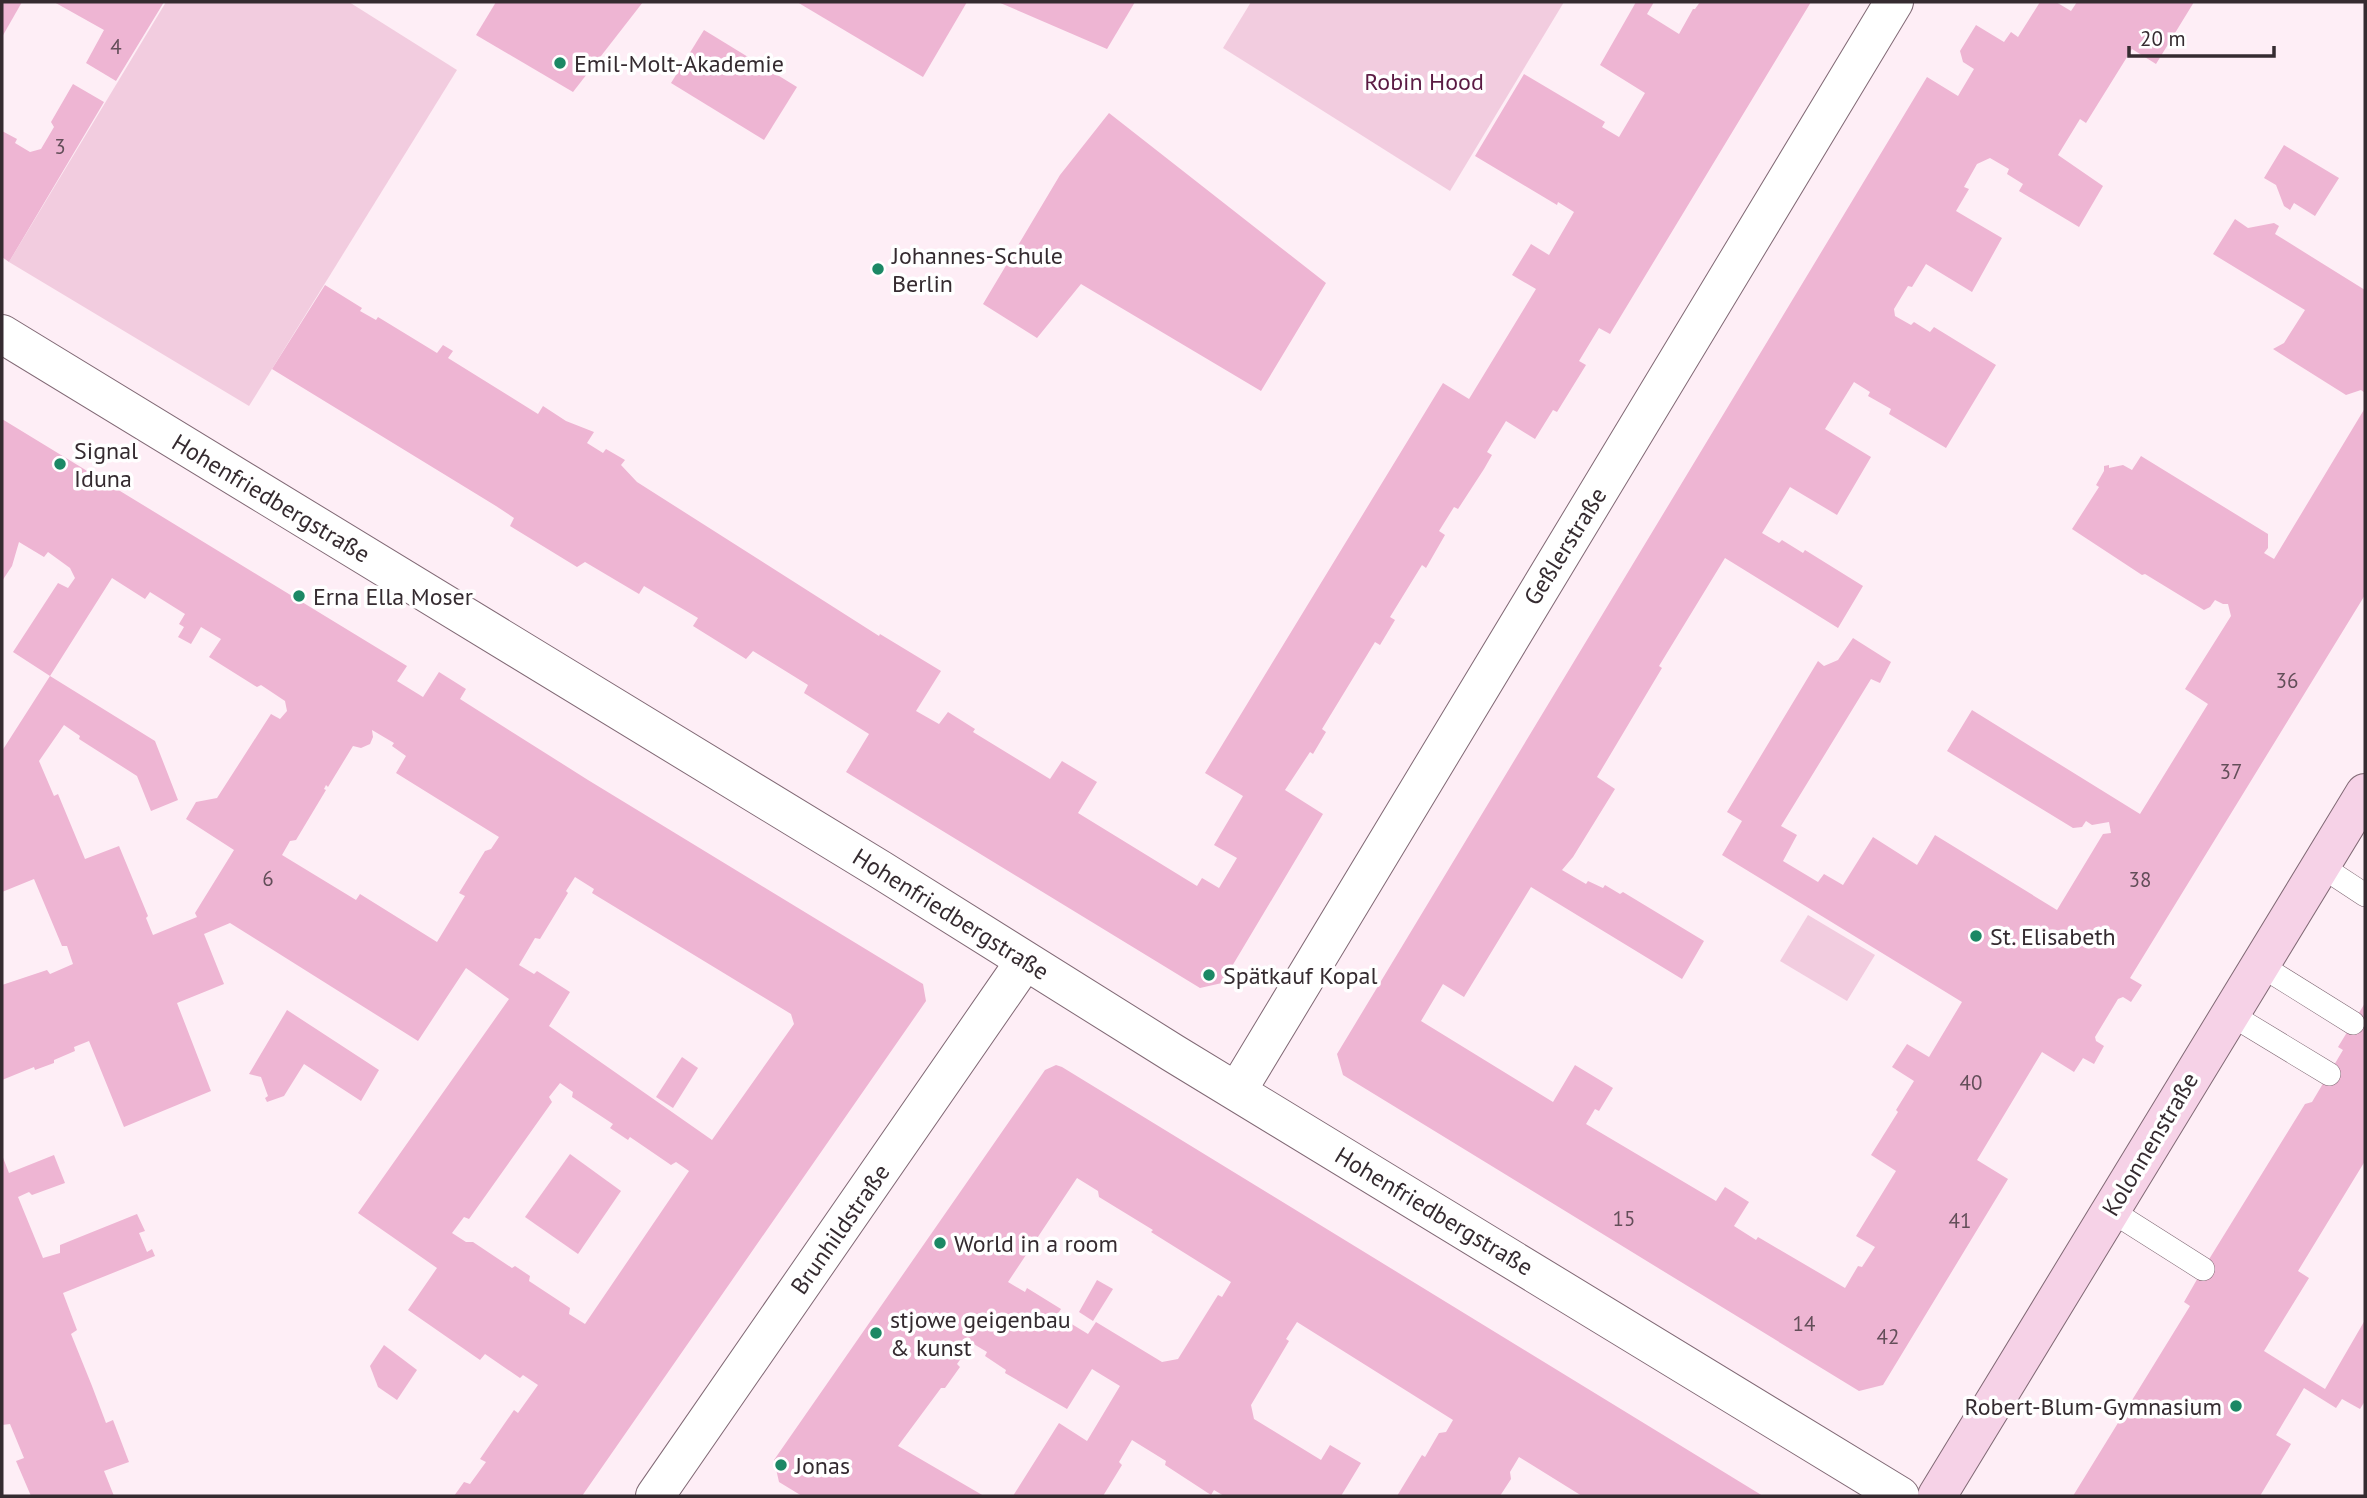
<svg xmlns="http://www.w3.org/2000/svg" width="2367" height="1498" viewBox="0 0 2367 1498" font-family="'PT Sans',sans-serif">
  <rect width="100%" height="100%" fill="#feeef6"/>
  <g fill="#f2ccdf">
    <path d="M166,2H349L457,70L249,406L9,262Z"/>
    <path d="M1251,2H1564L1450,191L1223,48Z"/>
    <path d="M1808,915L1875,955L1847,1001L1780,961Z"/>
  </g>
  <g fill="#eeb5d3" fill-rule="evenodd">
    <path d="M2,2H22L2,37Z"/>
    <path d="M54,2H164L116,81L86,63L104,30Z"/>
    <path d="M496,2H643L573,92L476,35Z"/>
    <path d="M797,2H967L923,77Z"/>
    <path d="M998,2H1135L1107,49Z"/>
    <path d="M1636,2H1654L1647,14L1679,34L1693,9H1695L1700,2H1811L1610,334L1599,328L1579,361L1586,365L1557,412L1553,410L1535,439L1506,421L1487,452L1492,455L1484,469L1458,509L1454,507L1439,531L1445,535L1426,568L1422,565L1390,617L1395,620L1380,645L1375,642L1322,729L1326,732L1313,754L1310,752L1285,790L1323,814L1222,983L1200,988L846,772L869,734L804,693L808,685L753,651L746,659L693,626L698,618L644,586L639,594L585,562L577,567L510,526L514,518L496,506L272,369L325,285L362,308L360,311L376,320L378,317L437,353L443,345L453,351L448,358L538,414L543,406L566,421L594,432L587,443L603,453L606,449L625,460L621,465L637,482L879,636L880,634L941,671L916,711L939,724L948,712L975,729L973,732L1050,779L1062,761L1097,782L1078,813L1197,886L1202,878L1219,888L1237,858L1214,845L1243,796L1205,773L1443,383L1469,399L1536,289L1512,275L1531,244L1549,255L1574,212L1558,202L1557,205L1475,156L1524,74L1605,122L1602,127L1619,137L1645,93L1600,65Z"/>
    <path d="M2040,2H2056L2071,11L2077,2H2194L2156,64L2132,49L2086,123L2080,119L2058,155L2103,186L2079,227L2019,191L2023,184L2007,174L2009,169L1990,158L1977,164L1964,187L1969,189L1956,211L2002,238L1972,292L1926,264L1912,287L1908,286L1894,309L1895,316L1911,325L1914,322L1930,332L1934,327L1996,365L1946,448L1889,414L1891,409L1868,396L1870,392L1854,382L1825,429L1871,457L1837,515L1790,487L1762,533L1779,543L1782,540L1803,553L1805,550L1863,586L1838,628L1725,558L1659,666L1662,668L1597,777L1615,789L1573,857L1562,870L1586,884L1588,881L1603,888L1605,885L1620,894L1623,892L1704,941L1682,979L1531,887L1464,997L1443,984L1421,1021L1553,1102L1575,1065L1613,1088L1599,1111L1595,1109L1586,1124L1716,1201L1725,1187L1749,1202L1734,1226L1756,1240L1758,1237L1845,1288L1858,1266L1862,1267L1875,1247L1856,1236L1896,1171L1871,1155L1898,1112L1896,1110L1914,1081L1892,1067L1907,1044L1929,1057L1962,1002L1722,855L1742,821L1727,812L1818,661L1824,666L1838,660L1853,638L1891,662L1880,683L1871,679L1781,826L1797,835L1783,861L1818,882L1824,874L1843,885L1873,837L1917,865L1935,835L2057,910L2103,834L2111,833L2109,822L2092,825L2086,821L2082,827L2073,828L1947,751L1972,710L2140,814L2208,704L2185,689L2231,616L2228,604H2223L2215,600L2210,607L2204,610L2145,574L2142,575L2072,529L2099,487L2096,485L2104,471V466L2109,465V468L2123,465L2132,470L2141,456L2268,534V548L2264,553L2274,559L2365,408V595L2130,978L2142,985L2131,1002L2123,997L2118,999L2095,1037L2096,1041L2104,1046L2094,1064L2083,1058L2074,1072L2042,1052L1977,1160L2008,1179L1883,1385L1859,1391L1343,1075L1337,1054L1927,77L1958,96L1974,69L1963,62L1960,51L1976,25L2004,42L2011,32L2018,37Z"/>
    <path d="M704,30L797,87L764,140L671,83Z"/>
    <path d="M73,84L104,102L9,262L2,257V131L17,139L15,143L30,152L41,149L54,127L51,122Z"/>
    <path d="M1109,113L1326,283L1261,391L1081,284L1037,338L983,304L1060,175Z"/>
    <path d="M2284,145L2339,178L2315,216L2294,203L2290,210L2284,206L2276,185L2264,178Z"/>
    <path d="M2235,219L2248,228L2274,223L2279,226L2275,234L2365,290V393L2361,390L2346,395L2273,349L2284,343L2305,310L2213,254Z"/>
    <path d="M2,419L407,666L397,681L423,697L439,672L466,689L460,699L588,780L923,984L926,1001L582,1496H454L464,1482L470,1484L486,1462L480,1459L514,1410L518,1413L538,1385L523,1375L520,1378L485,1354L480,1360L408,1310L437,1268L358,1213L509,999L466,968L418,1041L230,923L204,934L224,984L177,1003L211,1091L124,1127L89,1041L74,1047L75,1051L54,1060V1063L35,1070L34,1067L2,1080V985L47,970L50,974L73,964L67,946H62L34,879L2,892V751L50,676L155,741L178,800L151,811L137,776L79,739L80,736L64,725L39,761L54,796L58,794L85,859L119,846L148,916L146,918L153,935L197,917L195,913L234,850L186,819L196,802L217,798L271,714L280,719L287,711L285,701L261,685L257,687L209,657L221,639L201,627L191,644L178,637L184,627L179,624L185,614L150,592L145,599L112,578L50,676L13,652L58,583L68,588L75,578L70,568L48,552L44,557L19,542L12,566L2,581ZM372,730L394,743L392,746L406,756L396,773L499,837L491,849L485,851L459,893L465,896L437,942L360,894L356,900L282,855L290,841L296,840L326,790L324,789L326,785L328,787L353,746L361,748L370,744L373,737ZM575,877L594,889L592,893L791,1014L794,1024L712,1140L549,1026L570,992L537,971L534,974L519,965L535,938L540,939L568,893L566,891ZM560,1083L573,1092L572,1097L613,1124L610,1128L628,1140L630,1137L671,1165L676,1162L689,1171L585,1324L569,1314L570,1308L529,1281L530,1276L515,1266L512,1268L473,1242H466L452,1233L464,1217L469,1219L552,1102L549,1097Z"/>
    <path d="M2365,1003V1161L2298,1271L2309,1278L2264,1351L2325,1389L2365,1320V1401L2360,1409L2342,1399L2336,1408L2304,1388L2276,1435L2291,1444L2260,1496H2073L2190,1306L2184,1302L2203,1269L2305,1104L2312,1102L2343,1050L2338,1047Z"/>
    <path d="M287,1010L379,1070L361,1101L304,1064L284,1096L267,1102L265,1098L268,1096L261,1077L249,1074Z"/>
    <path d="M682,1057L698,1068L673,1108L656,1097Z"/>
    <path d="M1056,1065L1062,1067L1763,1496H1582L1519,1457L1510,1472L1511,1479L1500,1496H1397L1422,1455L1425,1457L1439,1433L1446,1432L1453,1420L1297,1322L1286,1339L1289,1341L1251,1405L1254,1419L1321,1460L1330,1445L1361,1463L1341,1496H1224L1214,1490L1211,1495L1165,1465L1166,1461L1132,1440L1119,1462L1122,1465L1103,1496H1013L1059,1423L1087,1441L1120,1386L1092,1369L1067,1409L1005,1373L1006,1370L985,1356L987,1352L972,1343L957,1364L960,1367L945,1388H941L898,1446L984,1496H802L779,1482L774,1460L1045,1070ZM1077,1178L1098,1191L1099,1197L1153,1230L1151,1232L1231,1282L1222,1297L1218,1295L1178,1359L1162,1362L1096,1322L1088,1334L1057,1315L1061,1309L1027,1288L1025,1292L1008,1282Z"/>
    <path d="M570,1154L621,1191L578,1254L525,1217Z"/>
    <path d="M2,1155L9,1173L54,1155L65,1183L32,1195L29,1192L18,1197L43,1258L60,1253V1245L137,1214L145,1231L139,1233L147,1252L152,1249L155,1256L63,1293L77,1330L71,1334L92,1386L106,1423L113,1420L129,1462L104,1471L114,1496H31L16,1461L24,1458L10,1424L2,1425Z"/>
    <path d="M1097,1280L1113,1289L1093,1321L1079,1312Z"/>
    <path d="M384,1345L417,1370L397,1400L378,1387L370,1366Z"/>
  </g>
  <g fill="none" stroke-linecap="round" stroke-linejoin="round">
    <g stroke="#816975" stroke-width="24">
      <g id="service">
        <path d="M2321,866L2365,895"/>
        <path d="M2260,965L2353,1023"/>
        <path d="M2230,1014L2329,1074"/>
        <path d="M2110,1210L2203,1269"/>
      </g>
    </g>
    <g stroke="#816975" stroke-width="40">
      <g id="minor">
        <path d="M2,334L881,870L1173,1053L1900,1496"/>
        <path d="M1237,1091L1894,2"/>
        <path d="M655,1496L1025,961"/>
      </g>
    </g>
    <g stroke="#816975" stroke-width="40">
      <path id="secondary" d="M1937,1496L2365,793"/>
    </g>
    <use href="#service" stroke="#fff" stroke-width="23"/>
    <use href="#minor" stroke="#fff" stroke-width="38"/>
    <use href="#secondary" stroke="#f6d2e7" stroke-width="38"/>
  </g>
  <g fill="#1c8865" stroke="#fff" stroke-width="2.5">
    <circle cx="560" cy="63" r="7"/>
    <circle cx="878" cy="269" r="7"/>
    <circle cx="60" cy="464" r="7"/>
    <circle cx="299" cy="596" r="7"/>
    <circle cx="1976" cy="936" r="7"/>
    <circle cx="1209" cy="975" r="7"/>
    <circle cx="940" cy="1243" r="7"/>
    <circle cx="876" cy="1333" r="7"/>
    <circle cx="2236" cy="1406" r="7"/>
    <circle cx="781" cy="1465" r="7"/>
  </g>
  <g text-anchor="middle" dominant-baseline="central" stroke-width="7" stroke-linejoin="round" paint-order="stroke">
    <g font-size="21" fill="#634e59">
      <text x="116" y="46">4</text>
      <text x="60" y="146">3</text>
      <text x="2287" y="680">36</text>
      <text x="2231" y="771">37</text>
      <text x="268" y="878">6</text>
      <text x="2140" y="879">38</text>
      <text x="1971" y="1082">40</text>
      <text x="1624" y="1218">15</text>
      <text x="1960" y="1220">41</text>
      <text x="1804" y="1323">14</text>
      <text x="1888" y="1336">42</text>
    </g>
    <g font-size="24" fill="#352b30" stroke="#fff" text-anchor="start">
      <text x="574" y="63">Emil-Molt-Akademie</text>
      <text x="892" y="255">Johannes-Schule<tspan x="892" dy="28">Berlin</tspan></text>
      <text x="74" y="450">Signal<tspan x="74" dy="28">Iduna</tspan></text>
      <text x="313" y="596">Erna Ella Moser</text>
      <text x="1990" y="936">St. Elisabeth</text>
      <text x="1223" y="975">Spätkauf Kopal</text>
      <text x="954" y="1243">World in a room</text>
      <text x="890" y="1319">stjowe geigenbau<tspan x="890" dy="28">&amp; kunst</tspan></text>
      <text x="2222" y="1406" text-anchor="end">Robert-Blum-Gymnasium</text>
      <text x="795" y="1465">Jonas</text>
    </g>
    <g font-size="24" fill="#5b1b43" stroke="#fff">
      <text x="1424" y="81">Robin Hood</text>
    </g>
    <g font-size="24" fill="#352b30" stroke="#fff">
      <text transform="translate(271 498) rotate(31)">Hohenfriedbergstraße</text>
      <text transform="translate(1565 546) rotate(-58)">Geßlerstraße</text>
      <text transform="translate(951 914) rotate(32)">Hohenfriedbergstraße</text>
      <text transform="translate(2150 1144) rotate(-59)">Kolonnenstraße</text>
      <text transform="translate(1434 1211) rotate(31)">Hohenfriedbergstraße</text>
      <text transform="translate(840 1229) rotate(-55)">Brunhildstraße</text>
    </g>
  </g>
  <rect width="2367" height="1498" fill="none" stroke="#352b30" stroke-width="7"/>
  <path d="M2129 46v10h145v-10" fill="none" stroke="#352b30" stroke-width="3.5"/>
  <text x="2140" y="46" font-size="21" fill="#352b30" stroke="#ffffff" stroke-width="5" paint-order="stroke">20 m</text>
</svg>
